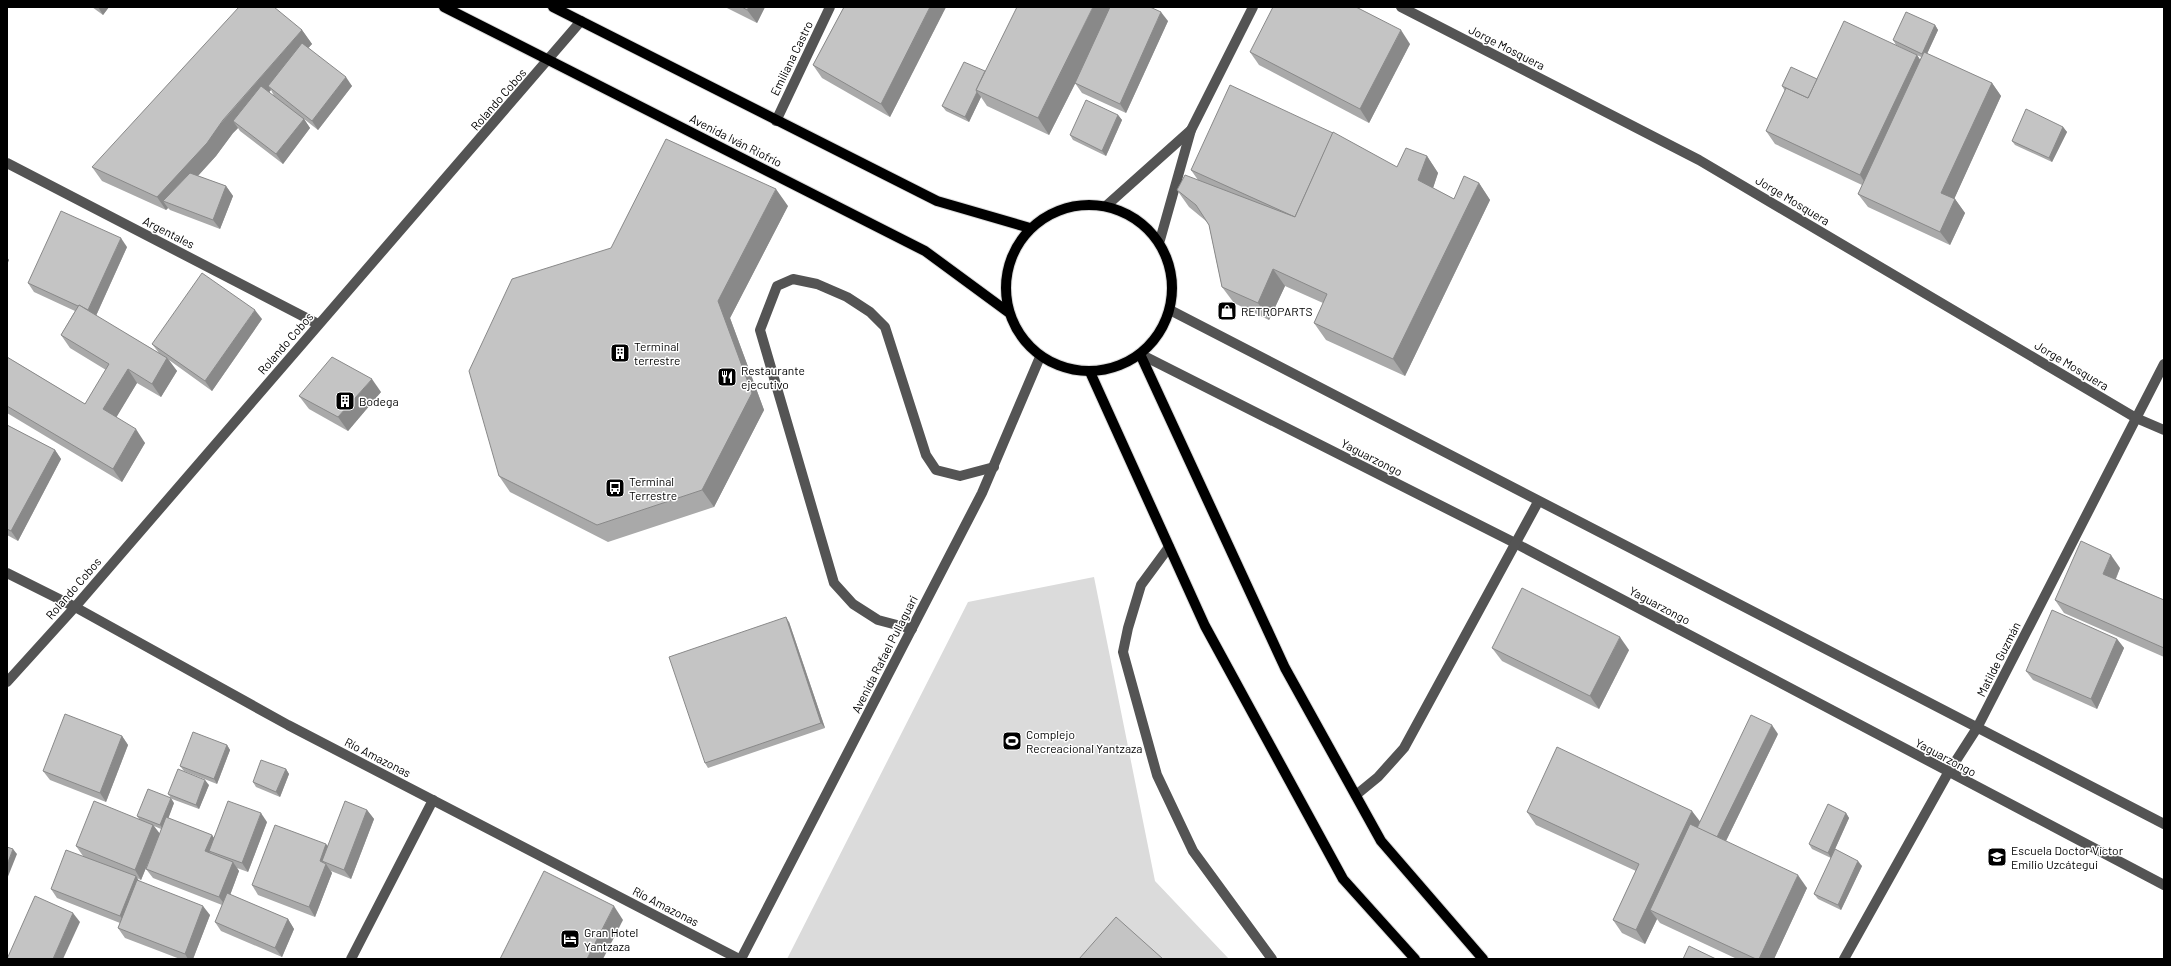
<svg xmlns="http://www.w3.org/2000/svg" width="2171" height="966" viewBox="0 0 2171 966" font-family="Barlow,sans-serif">
  <rect width="100%" height="100%" fill="#fff"/>
  <path fill="#dbdbdb" d="M1094,577L1155,881L1229,959H787L968,602Z"/>
  <g fill="none" stroke-linecap="round" stroke-linejoin="round">
    <g stroke="#dbdbdb" stroke-width="12">
      <g id="major">
        <path d="M444,7L925,251L1008,312"/>
        <path d="M553,7L937,201L1030,228"/>
        <circle cx="1089" cy="288" r="83"/>
        <path d="M1140,354L1285,668L1381,841L1483,959"/>
        <path d="M1090,372L1205,626L1343,879L1415,959"/>
      </g>
    </g>
    <g stroke="#545454" stroke-width="10">
      <path d="M1401,7L1699,160L2136,418L2164,430"/>
      <path d="M776,121L830,7"/>
      <path d="M7,163L318,324"/>
      <path d="M1106,206L1191,130"/>
      <path d="M1160,240L1191,130L1253,7"/>
      <path d="M1170,310L2164,824"/>
      <path d="M1140,354L1515,543L2164,885"/>
      <path d="M1169,547L1141,585L1128,628L1123,652L1157,775L1193,851L1272,959"/>
      <path d="M7,573L75,607L288,725L739,959"/>
      <path d="M912,629L878,620L853,604L834,583L760,330L777,286L793,279L817,284L847,297L870,312L885,327L926,455L936,470L960,476L994,467"/>
      <path d="M7,682L75,607L581,21"/>
      <path d="M1356,795L1378,777L1404,748L1538,502"/>
      <path d="M351,959L433,800"/>
      <path d="M741,959L982,493L1040,357"/>
      <path d="M1844,959L1948,773L1977,728L2164,364"/>
    </g>
    <use href="#major" stroke="#000" stroke-width="10"/>
  </g>
  <g fill="#a9a9a9" fill-rule="evenodd">
    <path d="M92,7H109L103,15Z"/>
    <path d="M725,7H765L757,23Z"/>
    <path d="M844,7H946L890,117L822,78L813,65Z"/>
    <path d="M1168,21L1126,113L1082,93L1075,83L1078,78L1049,135L987,106L981,97L969,122L946,111L942,106L985,71Z"/>
    <path d="M1935,25L1938,30L1927,54L1992,83L2001,96L1954,199H1955L1965,213L1950,245L1868,207L1858,194L1862,185L1775,144L1766,131L1785,91L1782,86L1817,79L1917,55L1920,60L1921,57L1896,45L1893,40Z"/>
    <path d="M302,30L312,44L308,48L352,86L318,130L304,119L310,128L283,164L240,131L238,128L233,133L216,156L198,176L226,186L233,196L220,229L170,210L168,208L166,210L102,181L92,167ZM271,90L274,96L293,111L269,92Z"/>
    <path d="M1410,44L1369,123L1259,65L1250,52Z"/>
    <path d="M1118,115L1122,120L1106,156L1073,140L1070,135Z"/>
    <path d="M2063,127L2067,132L2052,162L2015,145L2012,141Z"/>
    <path d="M1427,156L1438,173L1433,188L1454,199L1479,183L1490,200L1405,376L1326,340L1314,323L1323,303L1285,286L1269,320L1234,303L1222,287L1209,225L1206,221L1189,207L1177,190L1198,180L1191,170L1397,167Z"/>
    <path d="M788,206L730,318L764,410L714,507L608,542L510,492L499,476L611,248Z"/>
    <path d="M127,247L96,316L159,353L152,344L262,319L212,391L169,360L177,371L161,397L137,383L116,417L145,443L122,482L7,413V357L85,404L106,370L70,348L61,335L75,311L34,292L28,283Z"/>
    <path d="M381,392L348,431L309,409L299,396Z"/>
    <path d="M7,425L55,450L61,459L18,541L7,535Z"/>
    <path d="M2120,568L2116,579L2164,600V657L2064,613L2055,600Z"/>
    <path d="M789,622L825,728L708,768L705,763Z"/>
    <path d="M2117,639L2124,648L2097,709L2033,680L2026,671Z"/>
    <path d="M1492,648L1629,650L1599,709L1502,661Z"/>
    <path d="M1778,734L1726,841L1807,888L1774,959H1737L1660,923L1657,919L1645,944L1622,933L1613,920L1636,871L1536,825L1527,812L1700,822Z"/>
    <path d="M122,736L128,745L106,802L50,780L43,771Z"/>
    <path d="M227,745L230,750L217,784L184,771L180,766Z"/>
    <path d="M286,769L289,774L280,797L256,787L253,782Z"/>
    <path d="M209,785L199,809L172,799L168,794Z"/>
    <path d="M174,803L168,818L212,835L214,838L267,822L248,872L237,868L239,871L230,895L288,919L294,929L282,957L221,931L215,922L222,905L153,878L146,869L160,834L141,880L137,878L139,881L210,915L193,959H180L125,938L118,928L120,923L57,898L51,889L83,856L76,846L139,819L137,816ZM154,826L161,829L160,834Z"/>
    <path d="M367,810L374,819L351,879L331,871L332,873L315,917L258,895L252,885L326,844L327,846Z"/>
    <path d="M1846,813L1849,818L1835,849L1862,866L1841,910L1818,899L1814,894L1831,858L1812,849L1809,844Z"/>
  </g>
  <g fill="#898989">
    <path d="M98,7H109L103,15Z"/>
    <path d="M749,7H765L757,23L747,10Z"/>
    <path d="M930,7H946L890,117L881,104Z"/>
    <path d="M1093,7H1114L1049,135L1038,118Z"/>
    <path d="M1161,12L1168,21L1126,113L1120,104Z"/>
    <path d="M1935,25L1938,30L1925,58L1922,54Z"/>
    <path d="M302,30L312,44L271,89L268,86L271,90L239,126L233,121L238,128L233,133L216,156L172,204L163,201L168,208L166,210L157,197Z"/>
    <path d="M1401,30L1410,44L1369,123L1360,109Z"/>
    <path d="M1917,55L1926,68L1869,189L1860,175Z"/>
    <path d="M346,77L352,86L318,130L312,121Z"/>
    <path d="M1992,83L2001,96L1951,206L1941,193Z"/>
    <path d="M977,92L981,97L969,122L965,117Z"/>
    <path d="M1118,115L1122,120L1106,156L1102,151Z"/>
    <path d="M304,119L310,128L283,164L276,154Z"/>
    <path d="M2063,127L2067,132L2052,162L2049,158Z"/>
    <path d="M1427,156L1438,173L1430,197L1418,180Z"/>
    <path d="M1479,183L1490,200L1405,376L1393,359Z"/>
    <path d="M226,186L233,196L220,229L213,220Z"/>
    <path d="M776,189L788,206L730,318L764,410L714,507L702,490L718,301Z"/>
    <path d="M1955,199L1965,213L1950,245L1940,232Z"/>
    <path d="M121,238L127,247L94,320L88,310Z"/>
    <path d="M7,257L9,260L7,265Z"/>
    <path d="M1273,269L1285,286L1269,320L1258,303Z"/>
    <path d="M255,310L262,319L212,391L205,381Z"/>
    <path d="M167,358L177,371L161,397L152,384Z"/>
    <path d="M128,369L137,383L113,423L103,409Z"/>
    <path d="M372,379L381,392L348,431L338,417Z"/>
    <path d="M136,429L145,443L122,482L113,469Z"/>
    <path d="M55,450L61,459L18,541L11,531Z"/>
    <path d="M2111,555L2120,568L2112,587L2103,574Z"/>
    <path d="M786,617L789,622L825,728L821,723Z"/>
    <path d="M1620,637L1629,650L1599,709L1590,696Z"/>
    <path d="M2117,639L2124,648L2097,709L2091,699Z"/>
    <path d="M1772,725L1778,734L1723,847L1716,838Z"/>
    <path d="M122,736L128,745L106,802L100,793Z"/>
    <path d="M227,745L230,750L217,784L214,779Z"/>
    <path d="M286,769L289,774L280,797L276,792Z"/>
    <path d="M205,780L209,785L199,809L196,805Z"/>
    <path d="M171,798L174,803L164,830L160,825Z"/>
    <path d="M367,810L374,819L351,879L344,870Z"/>
    <path d="M1692,811L1702,824L1650,910L1657,919L1645,944L1636,930Z"/>
    <path d="M261,813L267,822L248,872L242,863Z"/>
    <path d="M1846,813L1849,818L1831,858L1828,853Z"/>
    <path d="M153,825L160,834L141,880L135,870Z"/>
    <path d="M212,835L218,844L209,851L213,856L205,851Z"/>
    <path d="M326,844L333,854L322,861L325,866L326,864L332,873L315,917L309,907L320,861Z"/>
    <path d="M13,849L17,854L7,879V865Z"/>
    <path d="M1858,861L1862,866L1841,910L1838,905Z"/>
    <path d="M233,862L239,871L226,906L219,897Z"/>
    <path d="M1798,875L1807,888L1774,959H1759Z"/>
    <path d="M136,876L142,886L127,925L120,916Z"/>
    <path d="M203,906L210,915L193,959H188L185,954Z"/>
    <path d="M614,906L623,920L603,959H587Z"/>
    <path d="M73,913L80,922L63,959H53Z"/>
    <path d="M288,919L294,929L282,957L275,948Z"/>
  </g>
  <g fill="#c4c4c4" stroke="#898989">
    <path d="M239,7H274L302,30L223,120L207,143L157,197L92,167Z"/>
    <path d="M742,7H749L747,10Z"/>
    <path d="M844,7H930L881,104L813,65Z"/>
    <path d="M1017,7H1093L1038,118L976,90Z"/>
    <path d="M1110,7H1150L1161,12L1120,104L1075,83Z"/>
    <path d="M1273,7H1356L1401,30L1360,109L1250,52Z"/>
    <path d="M1906,12L1935,25L1922,54L1893,40Z"/>
    <path d="M1844,21L1917,55L1860,175L1766,131L1786,88L1808,98Z"/>
    <path d="M302,43L346,77L312,121L268,86Z"/>
    <path d="M1924,52L1992,83L1941,193L1955,199L1940,232L1858,194Z"/>
    <path d="M964,62L985,71L976,90L977,92L965,117L942,106Z"/>
    <path d="M1791,67L1817,79L1808,98L1782,86Z"/>
    <path d="M1230,85L1333,133L1295,217L1191,170Z"/>
    <path d="M261,86L304,119L276,154L233,121Z"/>
    <path d="M1086,100L1118,115L1102,151L1070,135Z"/>
    <path d="M2026,109L2063,127L2049,158L2012,141Z"/>
    <path d="M1333,132L1397,167L1406,148L1427,156L1418,180L1454,199L1464,176L1479,183L1393,359L1314,323L1327,294L1273,269L1258,303L1222,287L1209,225L1196,205L1177,190L1185,175L1295,217Z"/>
    <path d="M666,139L776,189L718,301L752,393L702,490L597,525L499,476L469,371L512,279L611,248Z"/>
    <path d="M190,173L226,186L213,220L163,201Z"/>
    <path d="M61,211L121,238L88,310L79,305L78,306L28,283Z"/>
    <path d="M202,273L255,310L205,381L152,344Z"/>
    <path d="M79,305L167,358L152,384L128,369L103,409L136,429L113,469L7,406V357L85,404L109,364L61,335Z"/>
    <path d="M332,357L372,379L338,417L299,396Z"/>
    <path d="M7,425L55,450L11,531L7,529Z"/>
    <path d="M2081,541L2111,555L2103,574L2164,600V648L2055,600Z"/>
    <path d="M1522,588L1620,637L1590,696L1492,648Z"/>
    <path d="M2052,610L2117,639L2091,699L2026,671Z"/>
    <path d="M786,617L821,723L705,763L669,657Z"/>
    <path d="M65,714L122,736L100,793L43,771Z"/>
    <path d="M1751,715L1772,725L1717,837L1697,828Z"/>
    <path d="M193,732L227,745L214,779L180,766Z"/>
    <path d="M1557,747L1692,811L1636,930L1613,920L1639,864L1527,812Z"/>
    <path d="M261,760L286,769L276,792L253,782Z"/>
    <path d="M178,769L205,780L196,805L168,794Z"/>
    <path d="M148,789L171,798L160,825L137,816Z"/>
    <path d="M94,801L153,825L135,870L76,846Z"/>
    <path d="M228,801L261,813L242,863L209,851Z"/>
    <path d="M345,801L367,810L344,870L322,861Z"/>
    <path d="M1828,804L1846,813L1828,853L1809,844Z"/>
    <path d="M166,817L212,835L205,851L233,862L219,897L146,869Z"/>
    <path d="M1690,824L1798,875L1759,959H1756L1650,910Z"/>
    <path d="M275,825L326,844L320,861L326,864L309,907L252,885Z"/>
    <path d="M7,847L13,849L7,865Z"/>
    <path d="M1835,849L1858,861L1838,905L1814,894Z"/>
    <path d="M66,850L136,876L120,916L51,889Z"/>
    <path d="M544,871L614,906L587,959H500Z"/>
    <path d="M137,880L203,906L185,954L118,928Z"/>
    <path d="M227,893L288,919L275,948L215,922Z"/>
    <path d="M35,896L73,913L53,959H7Z"/>
    <path d="M1116,917L1163,959H1079Z"/>
    <path d="M1689,946L1716,959H1683Z"/>
  </g>
  <defs>
    <g id="shop-square" transform="scale(1)"><rect x="-9" y="-9" width="18" height="18" rx="4" fill="#000" stroke="#fff"/><path d="M-5-2.5h2.3a2.7 3.5 0 0 1 5.4 0H5L5.5 6h-11ZM-1.5-2.5h3a1.5 2.3 0 0 0-3 0Z" fill="#fff"/></g>
    <g id="building-square" transform="scale(1)"><rect x="-9" y="-9" width="18" height="18" rx="4" fill="#000" stroke="#fff"/><path d="M-4-6H4V6H1V3H-1V6H-4ZM-2.5-4.3h1.7v1.8h-1.7ZM.8-4.3h1.7v1.8H.8ZM-2.5-1h1.7V.8h-1.7ZM.8-1h1.7V.8H.8Z" fill="#fff"/></g>
    <g id="restaurant-square" transform="scale(1)"><rect x="-9" y="-9" width="18" height="18" rx="4" fill="#000" stroke="#fff"/><path d="M-5-6h1v4h1v-4h1v4h1v-4h1v5L-1.5 .5V6h-2V.5L-5-1ZM5-6V6H3V1.5H1.5Q1.5-4 5-6Z" fill="#fff"/></g>
    <g id="bus-square" transform="scale(1)"><rect x="-9" y="-9" width="18" height="18" rx="4" fill="#000" stroke="#fff"/><path d="M-5-6H5V4H4V6H2V4H-2V6H-4V4H-5ZM-3.5-4V0h7V-4ZM-3.5 1.2v1.5H-2V1.2ZM2 1.2v1.5H3.5V1.2Z" fill="#fff"/></g>
    <g id="stadium-square" transform="scale(1)"><rect x="-9" y="-9" width="18" height="18" rx="4" fill="#000" stroke="#fff"/><path d="M0-5a6.5 5 0 1 0 0 10a6.5 5 0 1 0 0-10ZM-3.5-1.8h7v3.6h-7Z" fill="#fff"/></g>
    <g id="school-square" transform="scale(1)"><rect x="-9" y="-9" width="18" height="18" rx="4" fill="#000" stroke="#fff"/><path d="M0-5L7-2L0 1L-7-2ZM-4 1L0 2.5L4 1V4Q0 6-4 4Z" fill="#fff"/></g>
    <g id="hotel-square" transform="scale(1)"><rect x="-9" y="-9" width="18" height="18" rx="4" fill="#000" stroke="#fff"/><path d="M-6-4.5h1.5V1H6V5H4.5V3h-9V5H-6ZM-4 0a1.8 1.8 0 1 1 3.6 0ZM.5 0V-2.5h3Q6-2.5 6 0Z" fill="#fff"/></g>
  </defs>
  <g fill-rule="evenodd">
    <use href="#shop-square" x="1227" y="311"/>
    <use href="#building-square" x="620" y="353"/>
    <use href="#restaurant-square" x="727" y="377"/>
    <use href="#building-square" x="345" y="401"/>
    <use href="#bus-square" x="615" y="488"/>
    <use href="#stadium-square" x="1012" y="741"/>
    <use href="#school-square" x="1997" y="857"/>
    <use href="#hotel-square" x="570" y="939"/>
  </g>
  <g text-anchor="middle" dominant-baseline="central" stroke-width="3" stroke-linejoin="round" paint-order="stroke">
    <g font-size="12" fill="#000" stroke="#fff">
      <text transform="translate(1507 47) rotate(27)">Jorge Mosquera</text>
      <text transform="translate(791 58) rotate(-64)">Emiliana Castro</text>
      <text transform="translate(498 99) rotate(-49)">Rolando Cobos</text>
      <text transform="translate(736 140) rotate(27)">Avenida Iván Riofrío</text>
      <text transform="translate(1793 200) rotate(31)">Jorge Mosquera</text>
      <text transform="translate(169 232) rotate(27)">Argentales</text>
      <text transform="translate(285 343) rotate(-49)">Rolando Cobos</text>
      <text transform="translate(2072 365) rotate(31)">Jorge Mosquera</text>
      <text transform="translate(1372 457) rotate(27)">Yaguarzongo</text>
      <text transform="translate(73 588) rotate(-49)">Rolando Cobos</text>
      <text transform="translate(1660 605) rotate(28)">Yaguarzongo</text>
      <text transform="translate(884 654) rotate(-63)">Avenida Rafael Pullaguari</text>
      <text transform="translate(1998 659) rotate(-63)">Matilde Guzmán</text>
      <text transform="translate(378 757) rotate(27)">Río Amazonas</text>
      <text transform="translate(1946 757) rotate(28)">Yaguarzongo</text>
      <text transform="translate(666 906) rotate(27)">Río Amazonas</text>
    </g>
    <g font-size="12" fill="#000" stroke="#fff" text-anchor="start">
      <text x="1241" y="311">RETROPARTS</text>
      <text x="634" y="346">Terminal<tspan x="634" dy="14">terrestre</tspan></text>
      <text x="741" y="370">Restaurante<tspan x="741" dy="14">ejecutivo</tspan></text>
      <text x="359" y="401">Bodega</text>
      <text x="629" y="481">Terminal<tspan x="629" dy="14">Terrestre</tspan></text>
      <text x="1026" y="734">Complejo<tspan x="1026" dy="14">Recreacional Yantzaza</tspan></text>
      <text x="2011" y="850">Escuela Doctor Víctor<tspan x="2011" dy="14">Emilio Uzcátegui</tspan></text>
      <text x="584" y="932">Gran Hotel<tspan x="584" dy="14">Yantzaza</tspan></text>
    </g>
  </g>
  <rect width="2171" height="966" fill="none" stroke="#000000" stroke-width="16"/>
</svg>
